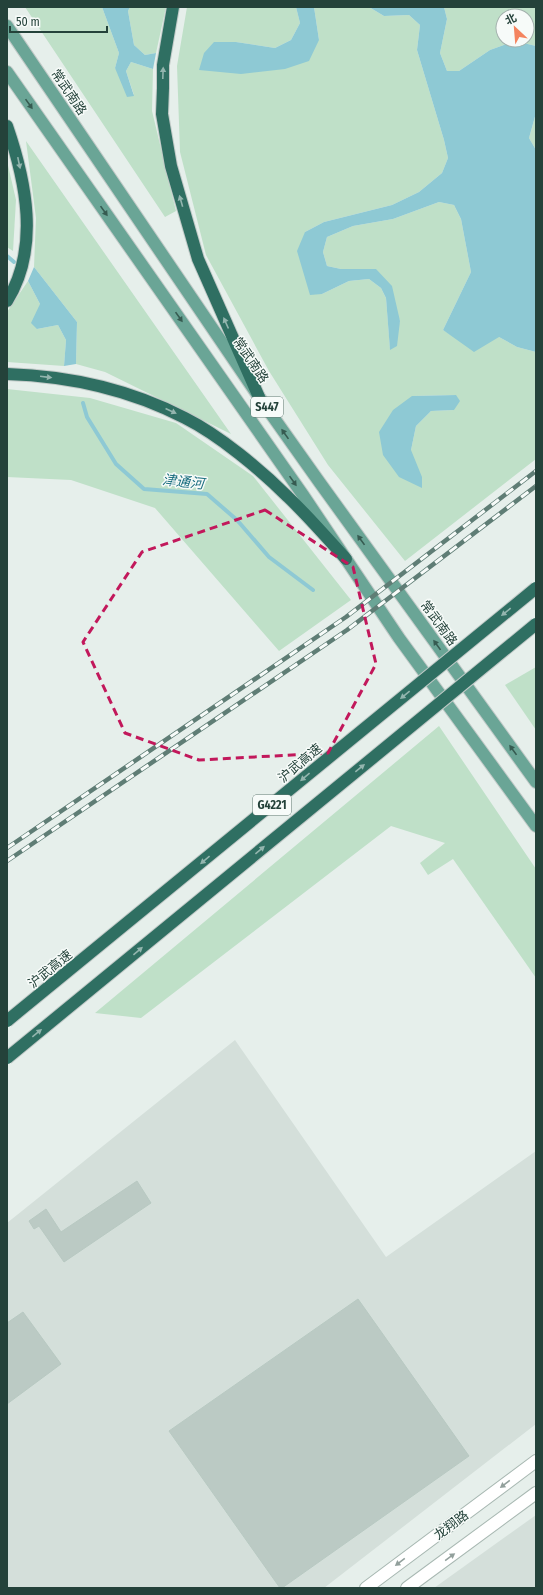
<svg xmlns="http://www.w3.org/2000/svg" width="543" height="1595" viewBox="0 0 543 1595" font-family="'Fira Sans Condensed','Noto Sans SC',sans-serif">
  <rect width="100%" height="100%" fill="#e6efeb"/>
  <g fill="#d4dfda">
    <path d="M235,1040L386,1257L536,1151V1424L324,1588H7V1223Z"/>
    <path d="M536,1515V1588H434Z"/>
  </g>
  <g fill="#bfe0c8" fill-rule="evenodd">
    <path d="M25,7H102L119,53L115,68L134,95L126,71L131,62L153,69L152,111L176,211L165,217Z"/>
    <path d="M130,7H166L156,53L145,55L134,45L128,11Z"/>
    <path d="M187,7H296L300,23L291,40L275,48L236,42L199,70L319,40L314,7H369L384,16L409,15L420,25L417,50L444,140L448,158L442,173L419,192L392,205L324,222L305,232L322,294L349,281L369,279L381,288L386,298L390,349L400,321L375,269H341L327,266L323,252L327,237L353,226L393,219L439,202L454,205L461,219L471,272L443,330L456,338L499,337L517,347L536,352V459L405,561L328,465L269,371L206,255L180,152L177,66ZM456,395L454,410L431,411L416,426L411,450L412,396Z"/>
    <path d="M444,7H536V46L515,41L490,50L459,71H447L440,53L447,19ZM503,16H527V40H503Z"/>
    <path d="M536,113V150L529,138Z"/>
    <path d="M26,141L231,434L105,372L76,364L77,322L34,267L36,218Z"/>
    <path d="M7,161L16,200L13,251L7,247Z"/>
    <path d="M28,281L40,304L37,329L58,325L66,340L64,366L7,362V312Z"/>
    <path d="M7,389L90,398L176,423L253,476L351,600L279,651L155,508L71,480L7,477Z"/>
    <path d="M536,667V730L505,685Z"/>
    <path d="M439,726L536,869V978L453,859L428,875L420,863L445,843L391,826L141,1018L95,1013Z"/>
  </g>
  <g fill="#8ec9d4">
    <path d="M102,7H130L128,11L134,45L145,55L156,53L153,69L131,62L126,71L134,96L127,97L115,68L119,53Z"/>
    <path d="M296,7H314L319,40L309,61L285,69L241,74L199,70L204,53L214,42H236L275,48L291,40L300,23Z"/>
    <path d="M369,7H444L447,19L440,53L447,71H459L490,50L515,41L536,46V113L529,138L536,150V352L517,347L499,337L474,352L443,330L471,272L461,219L454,205L439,202L393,219L353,226L327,237L323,252L327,266L341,269H376L392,286L400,321L397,346L390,350L386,298L381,288L369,279L349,281L322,294L310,295L297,251L305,232L324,222L392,205L419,192L442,173L448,158L444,140L417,50L420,25L409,15L384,16Z"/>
    <path d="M34,267L77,322L76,364L64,366L66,340L58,325L37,329L31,323L40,304L28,281Z"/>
    <path d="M456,395L460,401L454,410L431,411L416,426L411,450L422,477V488L399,477L383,455L379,432L393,410L412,396Z"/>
  </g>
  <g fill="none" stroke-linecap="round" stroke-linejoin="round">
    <g stroke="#8ec9d4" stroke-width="4">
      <path d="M7,256L14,262"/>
      <path d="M83,403L87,417L116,464L144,489L207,494L237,520L269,557L313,590"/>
    </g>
  </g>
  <g fill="#bbcac4" stroke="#b8c9c2">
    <path d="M137,1181L151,1203L64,1262L39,1226L34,1229L29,1221L46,1209L61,1232Z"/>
    <path d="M358,1299L469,1456L282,1588H280L169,1431Z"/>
    <path d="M23,1312L61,1364L7,1404V1323Z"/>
  </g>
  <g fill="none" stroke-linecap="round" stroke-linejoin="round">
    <g stroke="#a8b8b2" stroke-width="14">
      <g id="minor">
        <path d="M366,1588L536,1461"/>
        <path d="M407,1588L536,1493"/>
      </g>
    </g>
    <g stroke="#c2cac8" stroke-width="14">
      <g id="major">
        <path d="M7,26L259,397L320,483L536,782"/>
        <path d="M7,72L303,495L399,638L536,826"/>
      </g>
    </g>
    <g stroke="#c2cac8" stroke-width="14">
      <g id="highway">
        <path d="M173,7L163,65V88L162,114L171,166L198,259L259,397"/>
        <path d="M7,126C26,181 40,248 7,301"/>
        <path d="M7,374C69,376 129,389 185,418C219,435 261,470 288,497C308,516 327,538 346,559"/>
      </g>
    </g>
    <use href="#minor" stroke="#fff" stroke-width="12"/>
    <use href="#major" stroke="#6aa596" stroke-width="12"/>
    <use href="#highway" stroke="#2f6f62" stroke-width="12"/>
    <g stroke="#5f7d75" stroke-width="4.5">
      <g id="rail">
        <path d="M7,848L346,617L536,471"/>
        <path d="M7,861L347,630L536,486"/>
      </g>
    </g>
    <use href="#rail" stroke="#f7fbf9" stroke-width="3" stroke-dasharray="9" stroke-linecap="butt"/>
    <g stroke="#c2cac8" stroke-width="14" stroke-linecap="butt">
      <g id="highway-bridge">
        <path d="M7,1021L536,588"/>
        <path d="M7,1058L536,624"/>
      </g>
    </g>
    <use href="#highway-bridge" stroke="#2f6f62" stroke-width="12"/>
  </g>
  <defs><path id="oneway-solid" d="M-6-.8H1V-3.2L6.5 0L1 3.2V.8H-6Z"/></defs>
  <g fill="#93b5ae">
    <use href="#oneway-solid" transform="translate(163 73) rotate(-88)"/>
    <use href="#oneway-solid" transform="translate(19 163) rotate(78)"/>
    <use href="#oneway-solid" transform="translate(181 201) rotate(-106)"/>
    <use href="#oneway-solid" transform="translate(226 323) rotate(-114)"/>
    <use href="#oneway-solid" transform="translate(46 377) rotate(7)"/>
    <use href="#oneway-solid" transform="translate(171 411) rotate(25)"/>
    <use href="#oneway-solid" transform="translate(506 612) rotate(141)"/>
    <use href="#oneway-solid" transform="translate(405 695) rotate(141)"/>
    <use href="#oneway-solid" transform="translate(360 768) rotate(-39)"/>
    <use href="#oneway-solid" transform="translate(305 777) rotate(140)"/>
    <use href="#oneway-solid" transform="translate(260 850) rotate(-40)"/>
    <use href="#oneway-solid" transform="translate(205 860) rotate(140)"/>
    <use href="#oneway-solid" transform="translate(138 951) rotate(-40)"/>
    <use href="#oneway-solid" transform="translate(37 1033) rotate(-39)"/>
  </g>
  <g fill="#365b51">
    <use href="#oneway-solid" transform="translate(29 104) rotate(55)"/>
    <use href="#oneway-solid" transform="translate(104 211) rotate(55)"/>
    <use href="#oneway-solid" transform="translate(179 317) rotate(55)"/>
    <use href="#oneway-solid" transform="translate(285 434) rotate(-125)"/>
    <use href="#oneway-solid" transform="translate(293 481) rotate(55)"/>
    <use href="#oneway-solid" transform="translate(361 540) rotate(-126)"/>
    <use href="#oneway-solid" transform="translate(437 645) rotate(-126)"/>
    <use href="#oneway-solid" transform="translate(513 750) rotate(-126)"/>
  </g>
  <g fill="#92a09c">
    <use href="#oneway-solid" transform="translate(505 1484) rotate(143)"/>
    <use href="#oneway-solid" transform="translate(450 1557) rotate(-36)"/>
    <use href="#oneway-solid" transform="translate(400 1562) rotate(143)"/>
  </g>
  <path fill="none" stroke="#c2185b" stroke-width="3" stroke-dasharray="8 5" stroke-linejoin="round" d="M265,510L353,567L376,664L328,753L199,760L125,733L83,642L142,552Z"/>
  <g text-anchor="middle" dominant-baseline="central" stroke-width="3" stroke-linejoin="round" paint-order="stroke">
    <g fill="#f7fbf9" stroke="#637a73" stroke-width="1">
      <rect x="251" y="397" width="32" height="20" rx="3"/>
      <rect x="253" y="795" width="38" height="20" rx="3"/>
    </g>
    <g font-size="12" font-weight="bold" fill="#24423a">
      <text x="267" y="407">S447</text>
      <text x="272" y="805">G4221</text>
    </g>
    <g font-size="13" fill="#24423a" stroke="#f7fbf9">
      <text transform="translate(69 92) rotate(56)">常武南路</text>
      <text transform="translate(251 360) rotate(56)">常武南路</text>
      <text transform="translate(439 623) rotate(54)">常武南路</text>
      <text transform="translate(300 763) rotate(-40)">沪武高速</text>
      <text transform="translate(50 969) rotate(-39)">沪武高速</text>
      <text transform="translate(451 1525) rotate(-37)">龙翔路</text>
    </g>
    <g font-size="14" font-style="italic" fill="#1c6f80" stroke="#f7fbf9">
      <text transform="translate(183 482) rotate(6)">津通河</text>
    </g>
  </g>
  <rect width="543" height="1595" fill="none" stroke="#24423a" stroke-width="16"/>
  <g transform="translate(515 28) rotate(334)"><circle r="19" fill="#f7fbf9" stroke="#a3b1ad"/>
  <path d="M0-3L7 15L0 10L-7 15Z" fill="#f4845f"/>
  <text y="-6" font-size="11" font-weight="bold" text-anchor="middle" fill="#24423a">北</text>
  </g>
  <path d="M10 26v6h97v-6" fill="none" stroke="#24423a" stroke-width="2"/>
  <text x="16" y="26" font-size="12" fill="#24423a" stroke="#f7fbf9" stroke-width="3" paint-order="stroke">50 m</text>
</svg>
